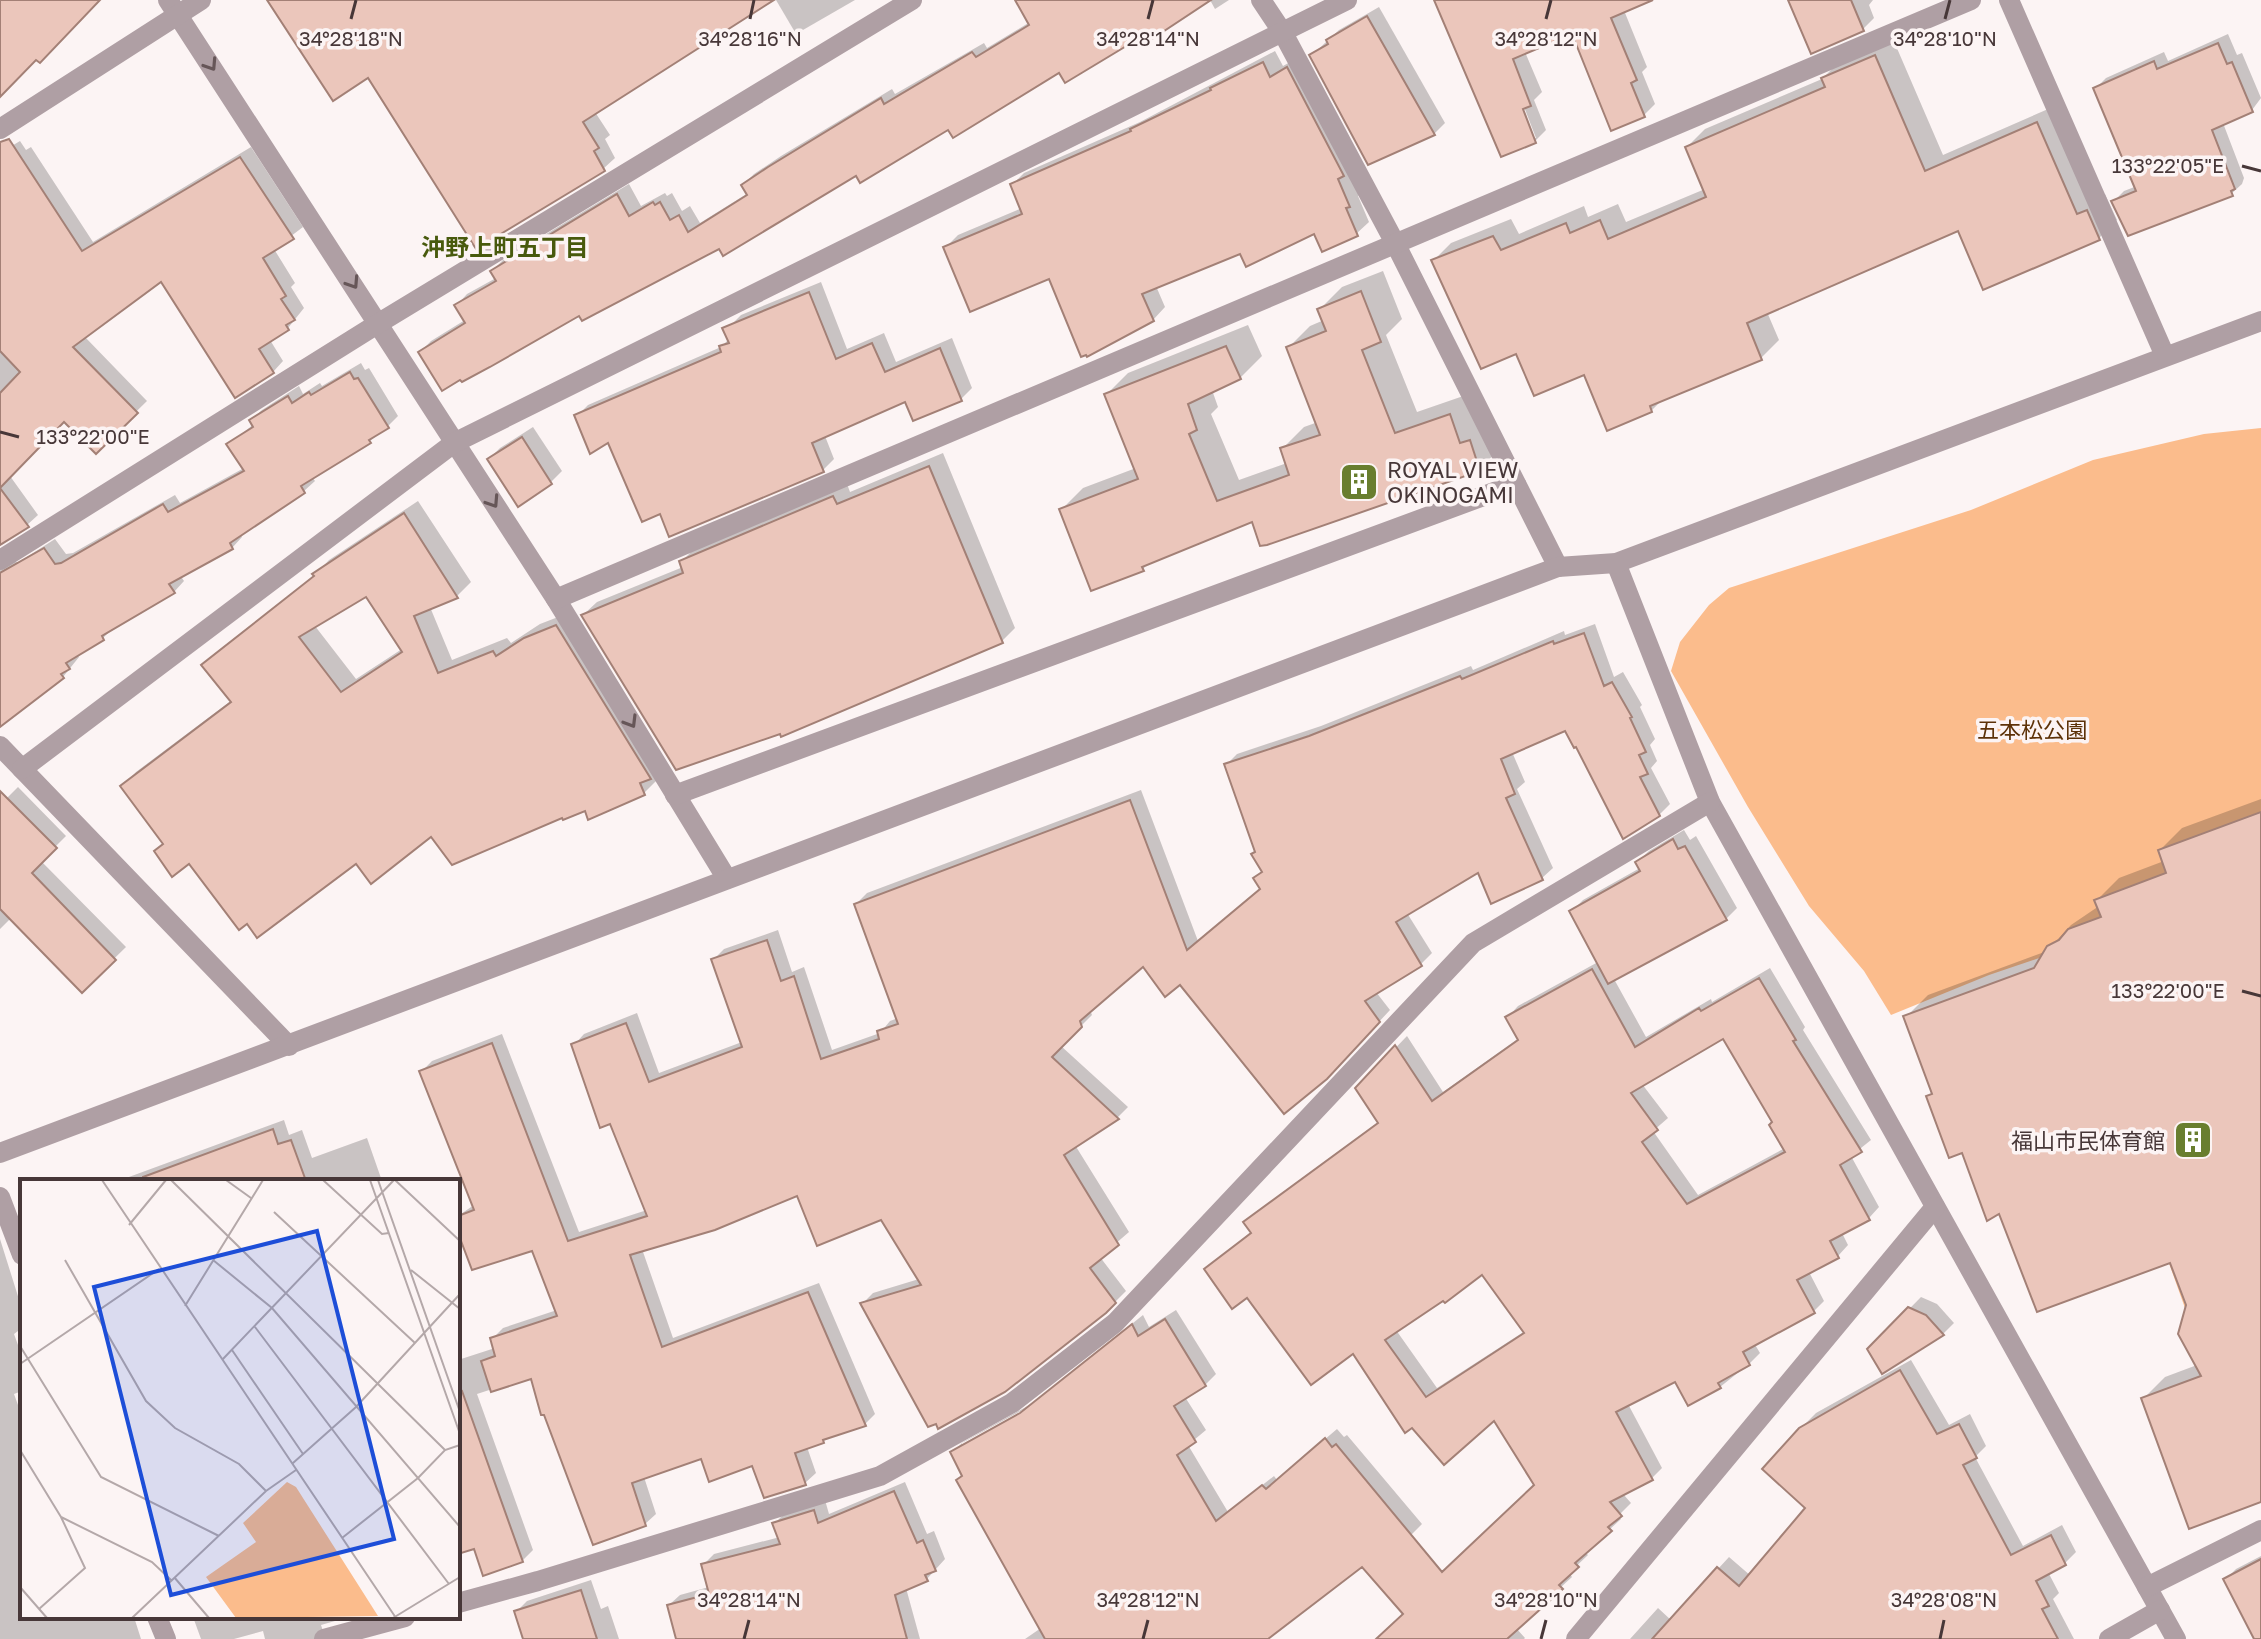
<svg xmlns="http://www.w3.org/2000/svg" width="2261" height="1639" viewBox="0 0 2261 1639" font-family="'Golos Text','Noto Sans JP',sans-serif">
  <rect width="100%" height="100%" fill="#fcf4f4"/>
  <path fill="#fbbc8c" d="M2261,428V1335L2197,1368L2185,1308L2165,1252L2045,956L1989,975L1891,1015L1864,971L1809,906L1748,807L1671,671L1680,642L1709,605L1729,588L1971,510L2093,460L2204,434Z"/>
  <g fill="#0003" fill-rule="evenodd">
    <path d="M270,0H766L595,112L610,135L605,139L615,158L603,169L369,75Z"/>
    <path d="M776,0H855L796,34Z"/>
    <path d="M1017,0H1207L1139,36L1060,70L720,247L580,314L420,352L431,341L465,320L457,305L467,294L496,278L492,271L503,260L629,184L641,206L665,193L667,196L672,193L682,211L690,206L700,223L748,193L743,185L754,174L781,156L892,89L895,94L984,43L987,48L1030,22Z"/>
    <path d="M1210,0H1229L1215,9Z"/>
    <path d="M1437,0H1627L1621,3L1647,67L1642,72L1655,104L1644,115L1612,128L1573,32L1525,52L1542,92L1534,100L1546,130L1535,141L1502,154ZM1521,99L1536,138H1532L1517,101Z"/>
    <path d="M1790,0H1873L1869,5L1874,18L1863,29Z"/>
    <path d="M1379,7L1445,123L1434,134L1312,55L1339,30Z"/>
    <path d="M2228,34L2237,55L2242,53L2261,98L2252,110L2223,123L2244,178L2242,184L2231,194L2114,201L2124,191L2137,186L2095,89L2106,78L2164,52L2168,61Z"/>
    <path d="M1893,39L1943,155L2055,106L2095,198L2105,194L2117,220L2099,238L1959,228L1767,312L1779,340L1761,358L1663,399L1651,411L1585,372L1517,351L1434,260L1451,243L1511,219L1519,234L1584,206L1588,217L1618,204L1626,222L1705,189L1687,147L1705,129L1822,79L1841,60Z"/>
    <path d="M1275,51L1283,66L1299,57L1361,193L1358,196L1369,222L1356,234L1315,232L1241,251L1156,286L1165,307L1153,320L1050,277L946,247L958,235L1022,208L1012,185L1024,173L1140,122Z"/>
    <path d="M20,141L26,150L31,147L93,242L251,147L303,227L274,249L295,283L291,287L304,308L288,328L270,340L283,361L273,372L162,279L84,336L147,401L96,451L64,419L10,476L38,515L27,525L0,542V153Z"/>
    <path d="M1383,271L1402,319L1386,335L1417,412L1472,393L1501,448L1479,469L1253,519L1150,561L1143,569L1061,510L1083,488L1136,468L1106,395L1128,373L1248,325L1262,356L1240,378L1212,390L1218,407L1211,414L1239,480L1287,463L1282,449L1304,427L1318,422L1288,348L1310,326L1324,320L1320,309L1342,287Z"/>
    <path d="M821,282L847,349L884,333L896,362L952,338L972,388L961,399L906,400L825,436L834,459L823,470L661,512L609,440L577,416L588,405L721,347L730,338L729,327L741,315Z"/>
    <path d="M361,363L365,370L369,368L398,416L388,426L369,442L312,477L315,481L304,491L240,533L242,537L232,548L180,575L184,581L174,592L115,626L103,638L77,654L79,657L63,677L0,704V557L6,562H19L55,539L66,554L73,553L175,495L180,503L244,468L229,444L254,424L251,420L262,410L299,386L303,394L320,383L322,386Z"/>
    <path d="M533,427L562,471L551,482L489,459L500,448Z"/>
    <path d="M943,453L1015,628L1002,641L781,731L583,615L597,602L683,567L681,562L695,548L847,484L850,492Z"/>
    <path d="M418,501L471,582L457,596L430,607L452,660L507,638L511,643L540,624L571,612L658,779L644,793L431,834L356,861H190L165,843L122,787L136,772L232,700L204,665L218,651L315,575L329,560ZM367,595L402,649L356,679L315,626Z"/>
    <path d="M1595,624L1614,677L1623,672L1642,705L1640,707L1655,739L1650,745L1657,761L1651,768L1670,804L1659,815L1577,744L1566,728L1512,752L1525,782L1517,789L1553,868L1542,878L1492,901L1479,870L1407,913L1432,953L1421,964L1376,992L1390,1010L1338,1066L1143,965L1090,1010L1092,1015L1061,1046L1128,1107L1117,1118L1075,1145L1129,1232L1100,1257L1126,1291L1105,1312L862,1304L873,1293L919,1279L882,1218L798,1194L642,1249L673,1338L819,1283L875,1414L865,1424L828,1436L822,1441L807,1447L816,1473L805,1483L754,1463L702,1457L644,1477L656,1514L645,1524L532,1376L477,1394L533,1550L522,1561L475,1546L458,1552V1360L495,1348L492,1339L503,1328L557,1310L533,1248L458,1228V1216L474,1205L422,1071L432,1061L502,1034L579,1232L647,1210L611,1122L574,1045L584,1034L637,1013L659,1073L742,1042L714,959L724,949L778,930L792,972L804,967L832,1050L880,1033L890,1021L898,1018L856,904L867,893L1141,790L1198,941L1262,888L1255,879L1263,870L1226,765L1237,754L1321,726L1471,666L1473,670L1564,631L1565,635Z"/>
    <path d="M18,787L66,836L41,861L126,947L82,990L11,918L0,929V805Z"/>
    <path d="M2261,799V1500L2143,1399L2165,1377L2197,1365L2188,1305L2171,1260L2001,1211L1929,1097L1933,1092L1906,1017L1928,995L2047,951L2071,925L2099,906L2097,900L2119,878L2164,861L2160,850L2182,828Z"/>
    <path d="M1684,830L1690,840L1696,836L1737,908L1726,919L1614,979L1646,1037L1711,999L1712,1002L1770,968L1805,1027L1803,1030L1871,1140L1851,1156L1879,1207L1869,1218L1842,1233L1848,1245L1838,1256L1809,1272L1824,1301L1814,1311L1754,1343L1760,1353L1749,1364L1720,1387L1675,1379L1628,1404L1662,1468L1652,1478L1623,1494L1631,1503L1618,1516L1621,1519L1585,1552L1588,1555L1569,1573L1572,1577L1516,1628L1525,1638L1524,1639H1378L1536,1485L1495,1418L1444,1462L1353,1351L1247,1295L1207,1269L1252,1231L1246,1223L1256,1212L1379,1122L1357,1088L1407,1036L1443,1092L1519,1038L1508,1017L1518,1006L1598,962L1571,912L1583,900L1640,868L1637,862L1649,851ZM1723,1037L1774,1122L1785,1148L1698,1195L1653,1131L1668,1118L1642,1084ZM1483,1272L1525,1331L1437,1388L1396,1330Z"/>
    <path d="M284,1120L289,1135L302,1130L312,1158L367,1138L382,1181H118Z"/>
    <path d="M0,1239L22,1309V1328L14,1334L22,1356V1391L14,1394L22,1416V1617H134L141,1639H0Z"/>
    <path d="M1921,1297L1937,1304L1954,1323L1943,1334L1883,1371L1870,1349Z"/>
    <path d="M1176,1310L1216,1374L1205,1385L1185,1397L1206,1430L1188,1445L1228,1512L1274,1476L1277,1480L1337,1429L1344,1437L1347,1435L1422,1524L1411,1535L1363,1565L1265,1639H1025L1041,1628L953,1452L963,1442L1033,1403L1143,1315L1149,1327ZM1028,1407L1030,1410L962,1448V1443Z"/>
    <path d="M1911,1360L1949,1425L1970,1414L1986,1446L1975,1457L2023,1546L2062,1525L2076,1552L2065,1563L2048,1572L2059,1593L2053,1599L2074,1639H1630L1658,1608L1671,1620L1729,1557L1751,1576L1808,1507L1804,1425L1816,1413Z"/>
    <path d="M905,1482L927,1534L934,1531L945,1559L926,1580L906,1588L920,1639H678L669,1605L680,1595L709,1587L703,1565L714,1554L780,1537L775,1523L786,1512L825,1500L829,1514Z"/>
    <path d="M2261,1556V1639H2256L2225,1580L2236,1569Z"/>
    <path d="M591,1580L601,1609L608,1606L619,1639H525L517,1611L527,1601Z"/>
    <path d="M193,1617H349L321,1625L325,1637L330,1639H265L263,1631L234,1639H201Z"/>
  </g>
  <g fill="#ebc6bb" stroke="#a38076" stroke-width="2" fill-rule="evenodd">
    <path d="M0,0H100L40,63L36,60L0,97Z"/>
    <path d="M267,0H774L583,122L599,148L594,151L605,171L476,249L368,78L333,101Z"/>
    <path d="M1015,0H1211L1143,45L1138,39L1065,83L1059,73L953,138L948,130L860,183L856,176L723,256L719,249L582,321L579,316L490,367L462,382L460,380L442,391L418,352L465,323L454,305L496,281L490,271L617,194L629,216L653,202L655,205L660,202L670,220L679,215L688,232L747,195L741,185L768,167L881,98L884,104L972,52L976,57L1029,25Z"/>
    <path d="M1434,0H1653L1611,18L1637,80L1631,83L1645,117L1611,131L1572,34L1513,59L1531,106L1523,109L1536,143L1501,157Z"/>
    <path d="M1788,0H1851L1864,31L1811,54Z"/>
    <path d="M1367,16L1435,135L1368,165L1309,55L1328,44L1326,40Z"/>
    <path d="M2218,43L2227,64L2232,62L2253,112L2212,130L2235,189L2231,191L2233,196L2128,236L2111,201L2136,191L2093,88L2154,61L2157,69Z"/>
    <path d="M1875,55L1925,171L2037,122L2077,214L2087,210L2100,240L1983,290L1958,231L1747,323L1762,360L1650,406L1652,412L1607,431L1584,375L1534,396L1516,354L1481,369L1431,260L1493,236L1501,250L1566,223L1570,233L1600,220L1608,239L1706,197L1685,147L1825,87L1821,78Z"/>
    <path d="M1263,62L1270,77L1287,67L1344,176L1338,179L1350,207L1346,208L1358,236L1322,252L1314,234L1246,267L1240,254L1142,294L1154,321L1087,357L1086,355L1081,357L1049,279L970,312L943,247L1022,214L1010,184L1131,131L1130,129L1211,90L1210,88Z"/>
    <path d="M9,139L82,251L240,157L294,239L263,258L286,296L281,299L295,320L286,325L289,330L259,349L274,373L235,398L161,282L73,347L138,413L96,454L64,422L0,488L29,527L0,545V393L20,372L0,351V142Z"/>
    <path d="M1361,291L1381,342L1362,350L1395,433L1450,414L1460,443L1470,440L1480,471L1267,545L1260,546L1252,522L1142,567L1144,571L1091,591L1059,509L1138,479L1104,394L1226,346L1241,379L1188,404L1197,430L1189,434L1217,501L1289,475L1280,448L1320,435L1286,347L1326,331L1317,309Z"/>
    <path d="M809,292L836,359L872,343L885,372L940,348L962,401L913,421L905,402L812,443L824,472L669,537L660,514L642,522L608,443L590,454L574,415L721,352L719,346L729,343L722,328Z"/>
    <path d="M350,372L354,379L358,378L389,428L369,440L371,443L301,486L305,493L230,543L233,549L169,584L175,593L102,636L104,640L66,663L70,669L61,674L64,678L0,727V573L44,548L55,564L61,563L163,504L168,512L244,471L226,444L253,427L249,420L288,396L292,403L309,392L311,395Z"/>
    <path d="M522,437L552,484L518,507L487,459Z"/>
    <path d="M929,466L1003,643L781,737L780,734L676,770L581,615L683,573L679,561L833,496L837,504Z"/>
    <path d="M404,513L458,598L414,616L438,673L493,651L496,656L524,638L556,625L651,779L640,783L645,795L588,820L585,811L563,820L562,818L452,865L431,837L371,884L356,864L257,938L247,924L239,930L189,864L172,877L154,851L163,844L120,786L231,702L201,665L314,576L312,574ZM366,597L402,652L341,692L299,637Z"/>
    <path d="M1584,633L1604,686L1612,682L1632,717L1630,718L1646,752L1639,755L1648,774L1640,777L1660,816L1623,839L1576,747L1574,748L1565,731L1501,759L1515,794L1506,798L1543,880L1491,904L1478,873L1396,922L1422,966L1365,1001L1380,1022L1327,1079L1284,1114L1180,985L1165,997L1143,967L1080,1021L1082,1027L1052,1057L1119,1119L1064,1155L1119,1245L1090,1268L1116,1303L1106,1313L1005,1392L938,1429L936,1424L928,1427L860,1303L921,1285L881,1220L817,1246L797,1196L715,1230L630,1255L662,1347L808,1292L866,1426L823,1440L824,1443L795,1453L806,1485L764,1498L752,1466L709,1482L701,1459L632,1483L646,1526L593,1545L544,1415H541L531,1379L491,1392L481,1361L495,1356L490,1338L557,1316L532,1251L472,1270L458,1233V1216L474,1210L419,1071L492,1043L568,1241L647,1216L610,1124L600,1128L571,1044L626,1023L649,1082L742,1047L711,959L767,940L781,981L794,976L821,1059L879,1039L877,1031L898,1024L854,904L1130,800L1187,950L1260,889L1253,878L1262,872L1251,854L1255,852L1224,764L1309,736L1460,676L1462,679L1553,641L1554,644Z"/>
    <path d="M0,791L57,848L32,873L116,960L82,993L0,909Z"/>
    <path d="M2261,812V1502L2189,1529L2141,1398L2201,1376L2178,1334L2186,1305L2170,1263L2037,1312L1999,1214L1987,1221L1962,1153L1949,1158L1926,1096L1932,1094L1903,1016L2034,968L2047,946L2059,940L2068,929L2101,917L2094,900L2166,873L2158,850Z"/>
    <path d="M1673,839L1678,849L1685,846L1727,920L1608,984L1569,911L1640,871L1635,862Z"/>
    <path d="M1592,969L1635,1047L1699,1008L1701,1011L1759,978L1796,1040L1793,1041L1862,1152L1840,1165L1870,1220L1830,1241L1839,1258L1797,1280L1815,1313L1743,1352L1750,1365L1718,1383L1721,1388L1688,1406L1675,1382L1616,1412L1653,1480L1610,1502L1622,1516L1608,1527L1612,1531L1575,1563L1579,1567L1559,1585L1563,1589L1507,1639H1376L1403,1614L1362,1567L1268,1639H1045L956,1480L962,1476L950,1452L1020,1413L1132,1324L1138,1336L1165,1319L1206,1386L1174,1406L1196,1442L1177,1455L1216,1521L1262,1485L1266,1489L1325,1438L1332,1447L1336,1444L1442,1572L1534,1485L1494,1421L1444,1465L1412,1428L1405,1433L1353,1354L1311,1385L1247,1298L1232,1309L1204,1269L1251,1233L1243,1222L1378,1123L1355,1088L1395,1045L1432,1101L1518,1040L1505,1017ZM1723,1039L1772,1122L1769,1125L1785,1152L1687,1204L1642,1142L1658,1130L1631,1093ZM1482,1275L1524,1333L1426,1397L1385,1340L1443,1301L1445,1303Z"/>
    <path d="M273,1129L278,1144L291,1140L306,1181H143V1177Z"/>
    <path d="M1908,1307L1926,1315L1944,1335L1882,1374L1867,1349Z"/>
    <path d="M1900,1370L1937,1434L1959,1424L1977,1458L1963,1465L2011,1555L2051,1535L2066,1565L2036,1581L2049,1606L2042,1609L2058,1639H1652L1717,1567L1739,1586L1805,1508L1762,1469L1799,1428Z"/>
    <path d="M462,1391L523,1562L483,1576L474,1549L458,1554V1392Z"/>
    <path d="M894,1491L917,1543L923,1540L936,1571L925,1575L928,1581L895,1595L907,1639H676L667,1605L709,1594L701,1564L780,1544L772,1523L814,1510L818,1523Z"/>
    <path d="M2261,1559V1639H2254L2223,1579Z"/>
    <path d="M581,1590L597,1639H523L514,1611Z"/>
  </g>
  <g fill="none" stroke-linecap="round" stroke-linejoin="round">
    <g stroke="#af9fa4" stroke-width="20">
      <path d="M168,0L556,599L727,879"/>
      <path d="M1261,0L1283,33L1395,243L1558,567"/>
      <path d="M2009,0L2165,356"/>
      <path d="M0,129L201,0"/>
      <path d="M0,560L379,323L912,0"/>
      <path d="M1616,563L1710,802L2176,1639"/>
      <path d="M556,599L1971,0"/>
      <path d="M0,746L289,1046"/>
      <path d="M22,769L454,443L1347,0"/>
      <path d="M675,795L1516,484"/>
      <path d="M0,1153L1558,567L1616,563L2261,321"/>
      <path d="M0,1197L22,1255"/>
      <path d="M2147,1587L2261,1530"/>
      <path d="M458,1603L538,1581L880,1476L1012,1403L1115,1323L1473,943L1710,802"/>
      <path d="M157,1617L166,1639"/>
      <path d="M324,1639L405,1617"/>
      <path d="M1576,1639L1935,1207"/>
      <path d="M2109,1639L2160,1610"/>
    </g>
  </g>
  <defs><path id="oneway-chevron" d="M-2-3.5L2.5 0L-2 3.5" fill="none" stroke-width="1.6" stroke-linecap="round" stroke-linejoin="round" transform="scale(2)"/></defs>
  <g stroke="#665658">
    <use href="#oneway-chevron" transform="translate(211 65) rotate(57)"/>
    <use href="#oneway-chevron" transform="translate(353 283) rotate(57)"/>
    <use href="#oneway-chevron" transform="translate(493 502) rotate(57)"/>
    <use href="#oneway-chevron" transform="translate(631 722) rotate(59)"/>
  </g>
  <path fill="none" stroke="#473738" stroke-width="3" d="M351,19L356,0M750,19L754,0M1148,19L1153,0M1546,19L1551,0M1945,19L1950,0M2242,166L2261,171M0,432L19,437M2242,991L2261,996M744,1639L749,1620M1143,1639L1148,1620M1541,1639L1546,1620M1940,1639L1944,1620"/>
  <defs>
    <g id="building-square" transform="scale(2)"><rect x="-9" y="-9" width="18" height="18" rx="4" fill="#697e2f" stroke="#fcf4f4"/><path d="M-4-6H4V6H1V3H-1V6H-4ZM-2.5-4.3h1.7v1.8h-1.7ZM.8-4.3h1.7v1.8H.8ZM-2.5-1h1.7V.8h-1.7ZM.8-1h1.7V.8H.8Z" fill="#fff"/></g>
  </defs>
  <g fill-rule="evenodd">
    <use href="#building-square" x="1359" y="482"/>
    <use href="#building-square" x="2193" y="1140"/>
  </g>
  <g text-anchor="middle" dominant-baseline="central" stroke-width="7" stroke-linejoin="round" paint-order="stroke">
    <g font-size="22" fill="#473738" stroke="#fcf4f4" text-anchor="start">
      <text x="1387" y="469">ROYAL VIEW<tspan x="1387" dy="25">OKINOGAMI</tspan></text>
      <text x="2165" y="1140" text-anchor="end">福山市民体育館</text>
    </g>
    <g font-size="22" fill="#5d3208" stroke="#fcf4f4">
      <text x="2032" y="729">五本松公園</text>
    </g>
    <g font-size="24" font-weight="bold" fill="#485a0d" stroke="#fcf4f4">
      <text x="505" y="246">沖野上町五丁目</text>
    </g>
  </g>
  <g transform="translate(20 1179)">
    <rect width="440" height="440" fill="#fcf4f4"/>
    <path d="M267,303L276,308L358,437L216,439L186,398L236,363L223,344Z" fill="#fbbc8c"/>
    <path fill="none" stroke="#b4a8a9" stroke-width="2" d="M82,1L376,439M151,1L425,271M206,1L231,19M303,1L362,55L369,54M350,1L440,255M358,1L440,233M375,1L440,62M254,33L395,164M109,46L146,1M45,81L126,222L155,249L219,285L246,312M193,81L252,129L440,348M391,91L440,130M165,127L243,1M235,148L429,405M0,167L81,298L199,357M212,171L283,275M202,181L374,1M0,185L139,90M0,271L41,338L132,383L151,401M273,284L336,228L440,115M322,359L398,299L425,271L440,266M154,398L189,439M0,408L27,439M19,430L65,389L41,338M112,439L246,312L276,291M373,439L440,398"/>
    <path fill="#1d4ed8" fill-opacity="0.15" stroke="#1d4ed8" stroke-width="4" d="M297,52L374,360L151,416L74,108Z"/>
    <rect width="440" height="440" fill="none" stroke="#473738" stroke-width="4"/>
  </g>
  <g font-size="20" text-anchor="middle" fill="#473738" stroke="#fcf4f4" stroke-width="7" stroke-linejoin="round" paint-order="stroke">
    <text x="351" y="46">34°28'18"N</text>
    <text x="750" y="46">34°28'16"N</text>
    <text x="1148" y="46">34°28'14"N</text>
    <text x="1546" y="46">34°28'12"N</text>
    <text x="1945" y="46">34°28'10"N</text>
    <text x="2168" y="173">133°22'05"E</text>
    <text x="93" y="444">133°22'00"E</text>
    <text x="2168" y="998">133°22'00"E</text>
    <text x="749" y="1607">34°28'14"N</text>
    <text x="1148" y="1607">34°28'12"N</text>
    <text x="1546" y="1607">34°28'10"N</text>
    <text x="1944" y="1607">34°28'08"N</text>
  </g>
</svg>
